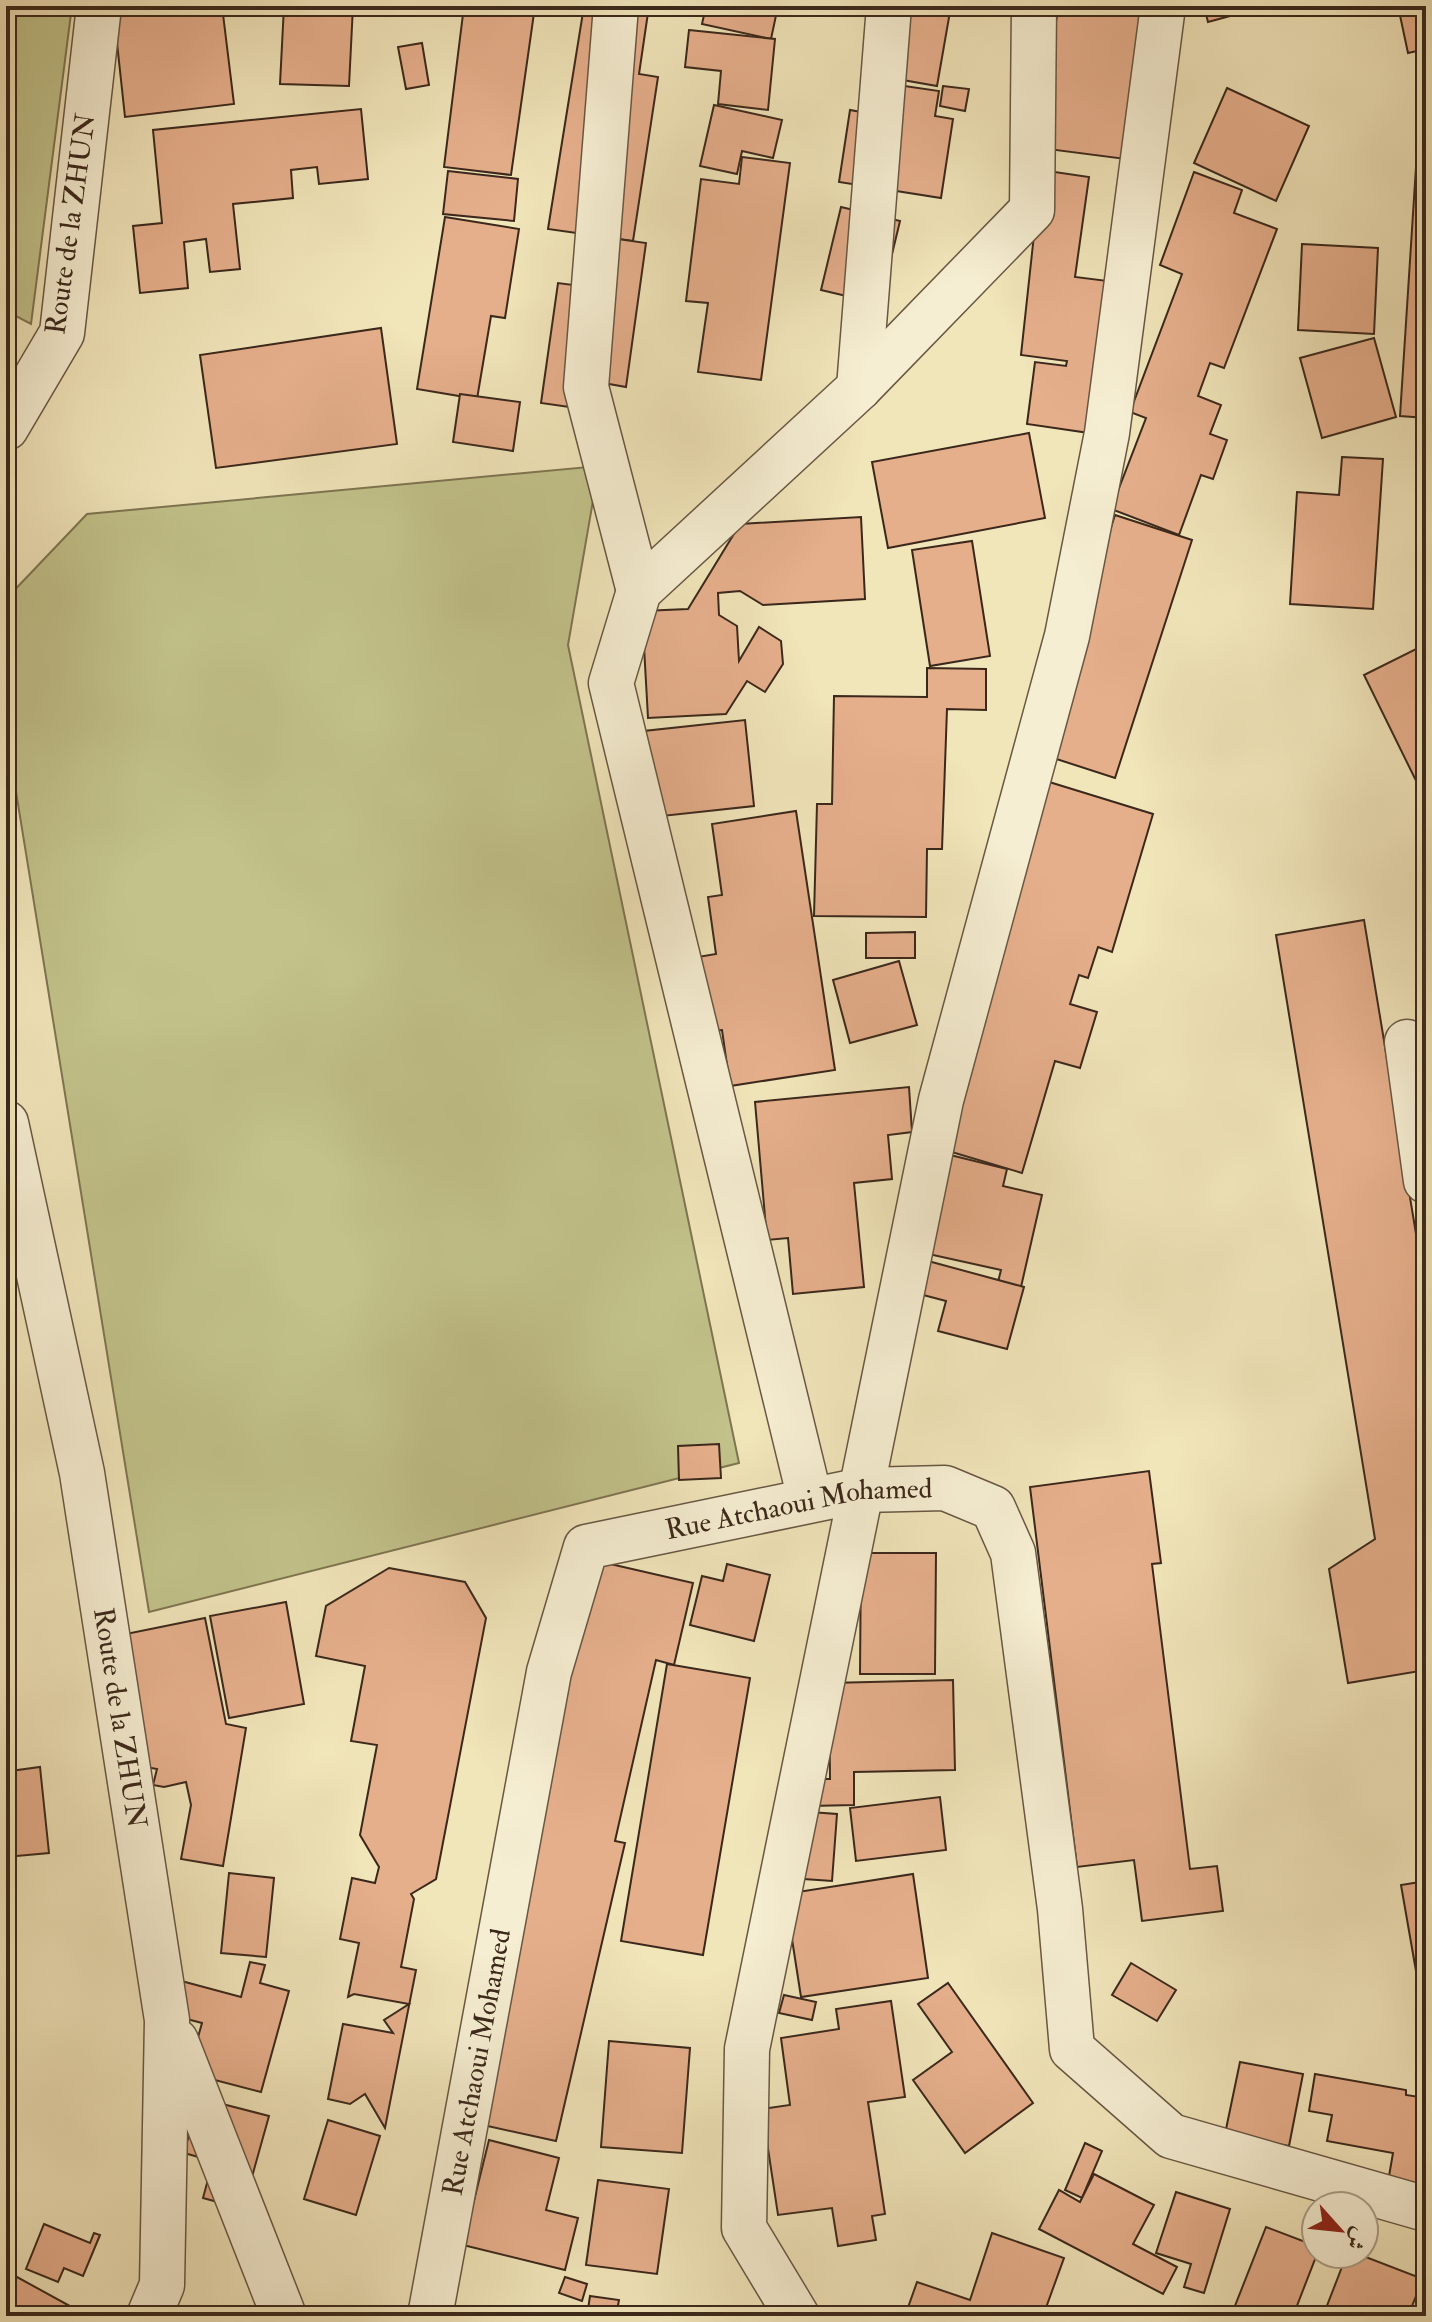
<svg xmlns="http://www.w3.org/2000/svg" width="1432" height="2322" viewBox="0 0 1432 2322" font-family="'IM FELL Double Pica',Amiri,serif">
  <rect width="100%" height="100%" fill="#f1e5ba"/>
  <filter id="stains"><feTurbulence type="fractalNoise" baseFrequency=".0025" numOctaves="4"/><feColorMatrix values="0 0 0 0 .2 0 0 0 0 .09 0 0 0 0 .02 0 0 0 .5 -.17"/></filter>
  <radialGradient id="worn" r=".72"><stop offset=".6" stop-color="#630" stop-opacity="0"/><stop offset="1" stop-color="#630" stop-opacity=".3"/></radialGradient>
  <g fill="#c2c28a" stroke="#7e7552" stroke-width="2">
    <path d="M6,6H72L31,324L6,311Z"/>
    <path d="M599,466L568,645L739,1463L149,1612L6,730V599L87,514Z"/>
  </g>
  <g fill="#e6af8c" stroke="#3b281b" stroke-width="2">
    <path d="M113,6H222L234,104L125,117Z"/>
    <path d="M284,6H353L349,86L280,84Z"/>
    <path d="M464,6H535L511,175L444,167Z"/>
    <path d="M584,6H649L639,74L658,77L633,241L548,229Z"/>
    <path d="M706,6H778L771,39L702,24Z"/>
    <path d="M854,6H951L937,86L874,75L884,19L853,14Z"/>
    <path d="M1058,6H1152L1133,160L1040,148Z"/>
    <path d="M1204,6H1267L1208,22Z"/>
    <path d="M1398,6H1426V49L1408,53Z"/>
    <path d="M689,30L775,39L768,110L718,104L721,71L685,67Z"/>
    <path d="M422,43L429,85L406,89L398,47Z"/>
    <path d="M877,82L939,91L935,116L953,119L941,198L839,182L850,110L872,114Z"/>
    <path d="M943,86L969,89L965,111L940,106Z"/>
    <path d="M1227,88L1309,126L1276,201L1194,163Z"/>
    <path d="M714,105L782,120L773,158L742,151L737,174L700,166Z"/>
    <path d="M1420,105L1426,106V418L1400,416Z"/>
    <path d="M361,109L368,179L319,184L317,167L291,170L293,198L233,204L240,269L210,272L206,239L184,242L188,288L140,293L133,226L162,223L153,130Z"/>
    <path d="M742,157L790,163L761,380L698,372L708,303L686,301L701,179L739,184Z"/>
    <path d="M1041,170L1089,177L1075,277L1124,283L1103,435L1027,424L1035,362L1066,366L1067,361L1021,355Z"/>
    <path d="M448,171L518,179L514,221L443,214Z"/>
    <path d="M1194,172L1242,190L1234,213L1277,229L1224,368L1210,363L1198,396L1221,405L1210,434L1227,440L1213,479L1201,475L1179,535L1111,509L1146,418L1130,412L1182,274L1160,265Z"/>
    <path d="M841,207L900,221L880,304L821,290Z"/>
    <path d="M445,217L519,229L505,318L491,316L477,399L417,389Z"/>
    <path d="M604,237L646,243L626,387L609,384L605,412L541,403L558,283L596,288Z"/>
    <path d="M1302,244L1378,248L1374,334L1298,330Z"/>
    <path d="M381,328L397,444L216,468L200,355Z"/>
    <path d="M1374,338L1396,417L1322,438L1300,358Z"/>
    <path d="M460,394L520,402L513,451L453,442Z"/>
    <path d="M1426,423V576L1421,577L1416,424Z"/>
    <path d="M1029,433L1045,518L888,548L872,462Z"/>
    <path d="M1342,457L1383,459L1373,609L1290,604L1297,492L1339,495Z"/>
    <path d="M1115,515L1192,540L1115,778L1038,753Z"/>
    <path d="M861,517L865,599L763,605L740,591L718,593L719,615L737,626L739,661L759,627L781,641L783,664L765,692L747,681L726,714L648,718L642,611L688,609L740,524Z"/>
    <path d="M972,541L990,656L930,666L912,550Z"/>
    <path d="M1426,644V801L1364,675Z"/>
    <path d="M927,668L986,669V710L947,709L942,849H927L926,917L814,916L817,804H832L834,696L927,697Z"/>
    <path d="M745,720L754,806L653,817L644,731Z"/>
    <path d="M1046,781L1153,814L1112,952L1098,947L1088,978L1079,975L1070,1004L1097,1012L1080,1068L1055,1061L1022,1173L935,1147Z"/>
    <path d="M796,811L835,1070L730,1086L722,1030L703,1032L692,958L716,954L708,897L722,895L712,824Z"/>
    <path d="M1364,920L1426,1294V1670L1348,1683L1329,1569L1375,1539L1276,935Z"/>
    <path d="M915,932V958H866V933Z"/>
    <path d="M899,961L917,1025L850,1043L833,980Z"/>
    <path d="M909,1087L912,1132L888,1135L892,1179L854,1183L864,1287L793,1294L788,1238L767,1240L755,1102Z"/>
    <path d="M938,1152L1007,1169L1003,1186L1042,1195L1021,1287L998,1282L1001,1270L915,1251Z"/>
    <path d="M917,1258L1024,1287L1007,1349L938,1331L946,1301L908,1291Z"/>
    <path d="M719,1444L721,1478L679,1480L678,1446Z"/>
    <path d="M1149,1471L1161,1563L1152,1564L1190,1869L1217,1866L1223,1911L1142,1921L1134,1860L1077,1867L1030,1487Z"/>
    <path d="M861,1553H936L935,1674H860Z"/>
    <path d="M593,1560L693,1583L674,1665L656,1660L615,1841L625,1843L556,2141L474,2123Z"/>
    <path d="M727,1564L770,1575L754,1641L690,1625L702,1576L723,1581Z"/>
    <path d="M389,1568L465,1582L486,1618L436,1879L411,1894L414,1899L401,1967L416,1970L385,2128L365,2094L350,2104L328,2099L343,2024L393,2033L384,2020L409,2004L354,1994L348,1997L359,1943L340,1939L352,1878L375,1883L379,1867L360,1835L377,1745L351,1741L365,1666L316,1656L326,1606Z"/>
    <path d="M286,1602L304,1704L229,1718L210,1616Z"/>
    <path d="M205,1618L226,1724L246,1728L223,1866L181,1859L191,1805L186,1782L164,1787L153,1785L157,1769L129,1764L116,1636Z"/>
    <path d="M667,1664L750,1678L703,1955L621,1941Z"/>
    <path d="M953,1680L955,1770L854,1772V1805L810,1806V1779H830L829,1683Z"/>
    <path d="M6,1735L10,1771L40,1767L49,1853L6,1857Z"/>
    <path d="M940,1797L946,1850L856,1861L850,1808Z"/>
    <path d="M810,1812L837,1814L832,1881L804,1879Z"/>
    <path d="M229,1873L274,1878L266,1957L221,1953Z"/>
    <path d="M913,1874L928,1978L801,1997L785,1894Z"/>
    <path d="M1426,1881V1993L1420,1994L1401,1885Z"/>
    <path d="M250,1962L265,1965L260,1983L289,1991L261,2092L188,2073L202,2023L164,2013L174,1979L241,1997Z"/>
    <path d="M1131,1963L1176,1990L1157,2021L1112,1995Z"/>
    <path d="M948,1983L1033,2103L965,2153L913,2080L952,2052L918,2004Z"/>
    <path d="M784,1995L816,2002L812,2020L779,2013Z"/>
    <path d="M891,2001L905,2097L868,2102L885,2214L872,2216L876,2240L838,2246L832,2208L778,2215L762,2109L790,2105L781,2038L839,2029L836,2009Z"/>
    <path d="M609,2041L690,2048L682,2153L601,2147Z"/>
    <path d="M1240,2062L1303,2074L1289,2146L1225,2134Z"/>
    <path d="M1315,2074L1406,2090V2095L1426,2098V2189L1388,2182L1393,2153L1327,2141L1332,2115L1309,2111Z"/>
    <path d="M199,2098L269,2116L243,2209L203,2198L213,2161L184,2153Z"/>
    <path d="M328,2120L380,2136L356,2215L304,2199Z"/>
    <path d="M489,2140L559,2158L546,2210L578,2218L565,2270L463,2245Z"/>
    <path d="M1085,2143L1102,2151L1082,2198L1065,2190Z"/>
    <path d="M1094,2174L1154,2205L1133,2244L1177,2267L1163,2294L1039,2229L1059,2190L1080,2202Z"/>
    <path d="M598,2180L669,2189L657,2274L586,2265Z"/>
    <path d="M1176,2192L1230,2209L1204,2293L1184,2287L1191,2264L1156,2253Z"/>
    <path d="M44,2224L90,2243L94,2233L100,2235L83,2276L64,2268L58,2282L26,2269Z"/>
    <path d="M1266,2227L1316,2246L1317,2254L1293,2316H1231Z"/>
    <path d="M992,2233L1064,2258L1043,2316H905L917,2282L970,2300Z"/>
    <path d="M1347,2254H1358L1423,2279L1408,2316H1323Z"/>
    <path d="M6,2271L88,2316H6Z"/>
    <path d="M565,2277L587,2284L582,2301L559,2293Z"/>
    <path d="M590,2296L619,2300L616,2316H587Z"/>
  </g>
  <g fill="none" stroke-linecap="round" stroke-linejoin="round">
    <g stroke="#685743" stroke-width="47">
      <g id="street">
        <path d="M616,6L586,387L639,591"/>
        <path d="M859,388L889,6"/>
        <path d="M6,428L62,333L99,6"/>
        <path d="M1407,1042L1426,1181"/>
        <path id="s1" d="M6,1123L82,1473L167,2020L162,2285L149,2316"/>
        <path d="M810,1499L611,683L639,591L859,388L1032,210L1034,6"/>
        <path d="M176,2041L284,2316"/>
        <path id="s2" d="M430,2316L549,1672L586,1547L862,1490L945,1488L993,1508L1013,1553L1060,1909L1072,2049L1171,2136L1426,2209"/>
        <path d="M797,2316L744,2228L747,2049L941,1100L1067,636L1107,433L1163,6"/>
      </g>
    </g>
    <use href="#street" stroke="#f6eed2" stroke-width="44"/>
  </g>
  <g text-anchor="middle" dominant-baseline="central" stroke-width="6" stroke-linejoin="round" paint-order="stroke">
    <g font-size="28" fill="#3b281b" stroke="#f6eed2">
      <text transform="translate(71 224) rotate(-82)">Route de la ZHUN</text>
      <text stroke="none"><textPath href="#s2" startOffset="1002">Rue Atchaoui Mohamed</textPath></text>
      <text stroke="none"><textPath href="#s1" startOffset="606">Route de la ZHUN</textPath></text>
      <text stroke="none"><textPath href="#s2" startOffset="258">Rue Atchaoui Mohamed</textPath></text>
    </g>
  </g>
  <rect width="1432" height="2322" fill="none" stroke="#f1e5ba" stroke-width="32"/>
  <rect x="8" y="8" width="1416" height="2306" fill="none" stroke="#3b281b" stroke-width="4"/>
  <rect x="16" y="16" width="1400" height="2290" fill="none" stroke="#3b281b" stroke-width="2"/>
  <g transform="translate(1340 2230) rotate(117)"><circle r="38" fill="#f6eed2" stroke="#ab9f89" stroke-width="2"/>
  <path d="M0-6L14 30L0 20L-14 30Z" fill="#8f2418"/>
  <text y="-12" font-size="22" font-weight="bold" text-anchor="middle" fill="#3b281b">ش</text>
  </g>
  <rect width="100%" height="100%" filter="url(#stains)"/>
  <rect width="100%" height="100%" fill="url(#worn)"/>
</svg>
